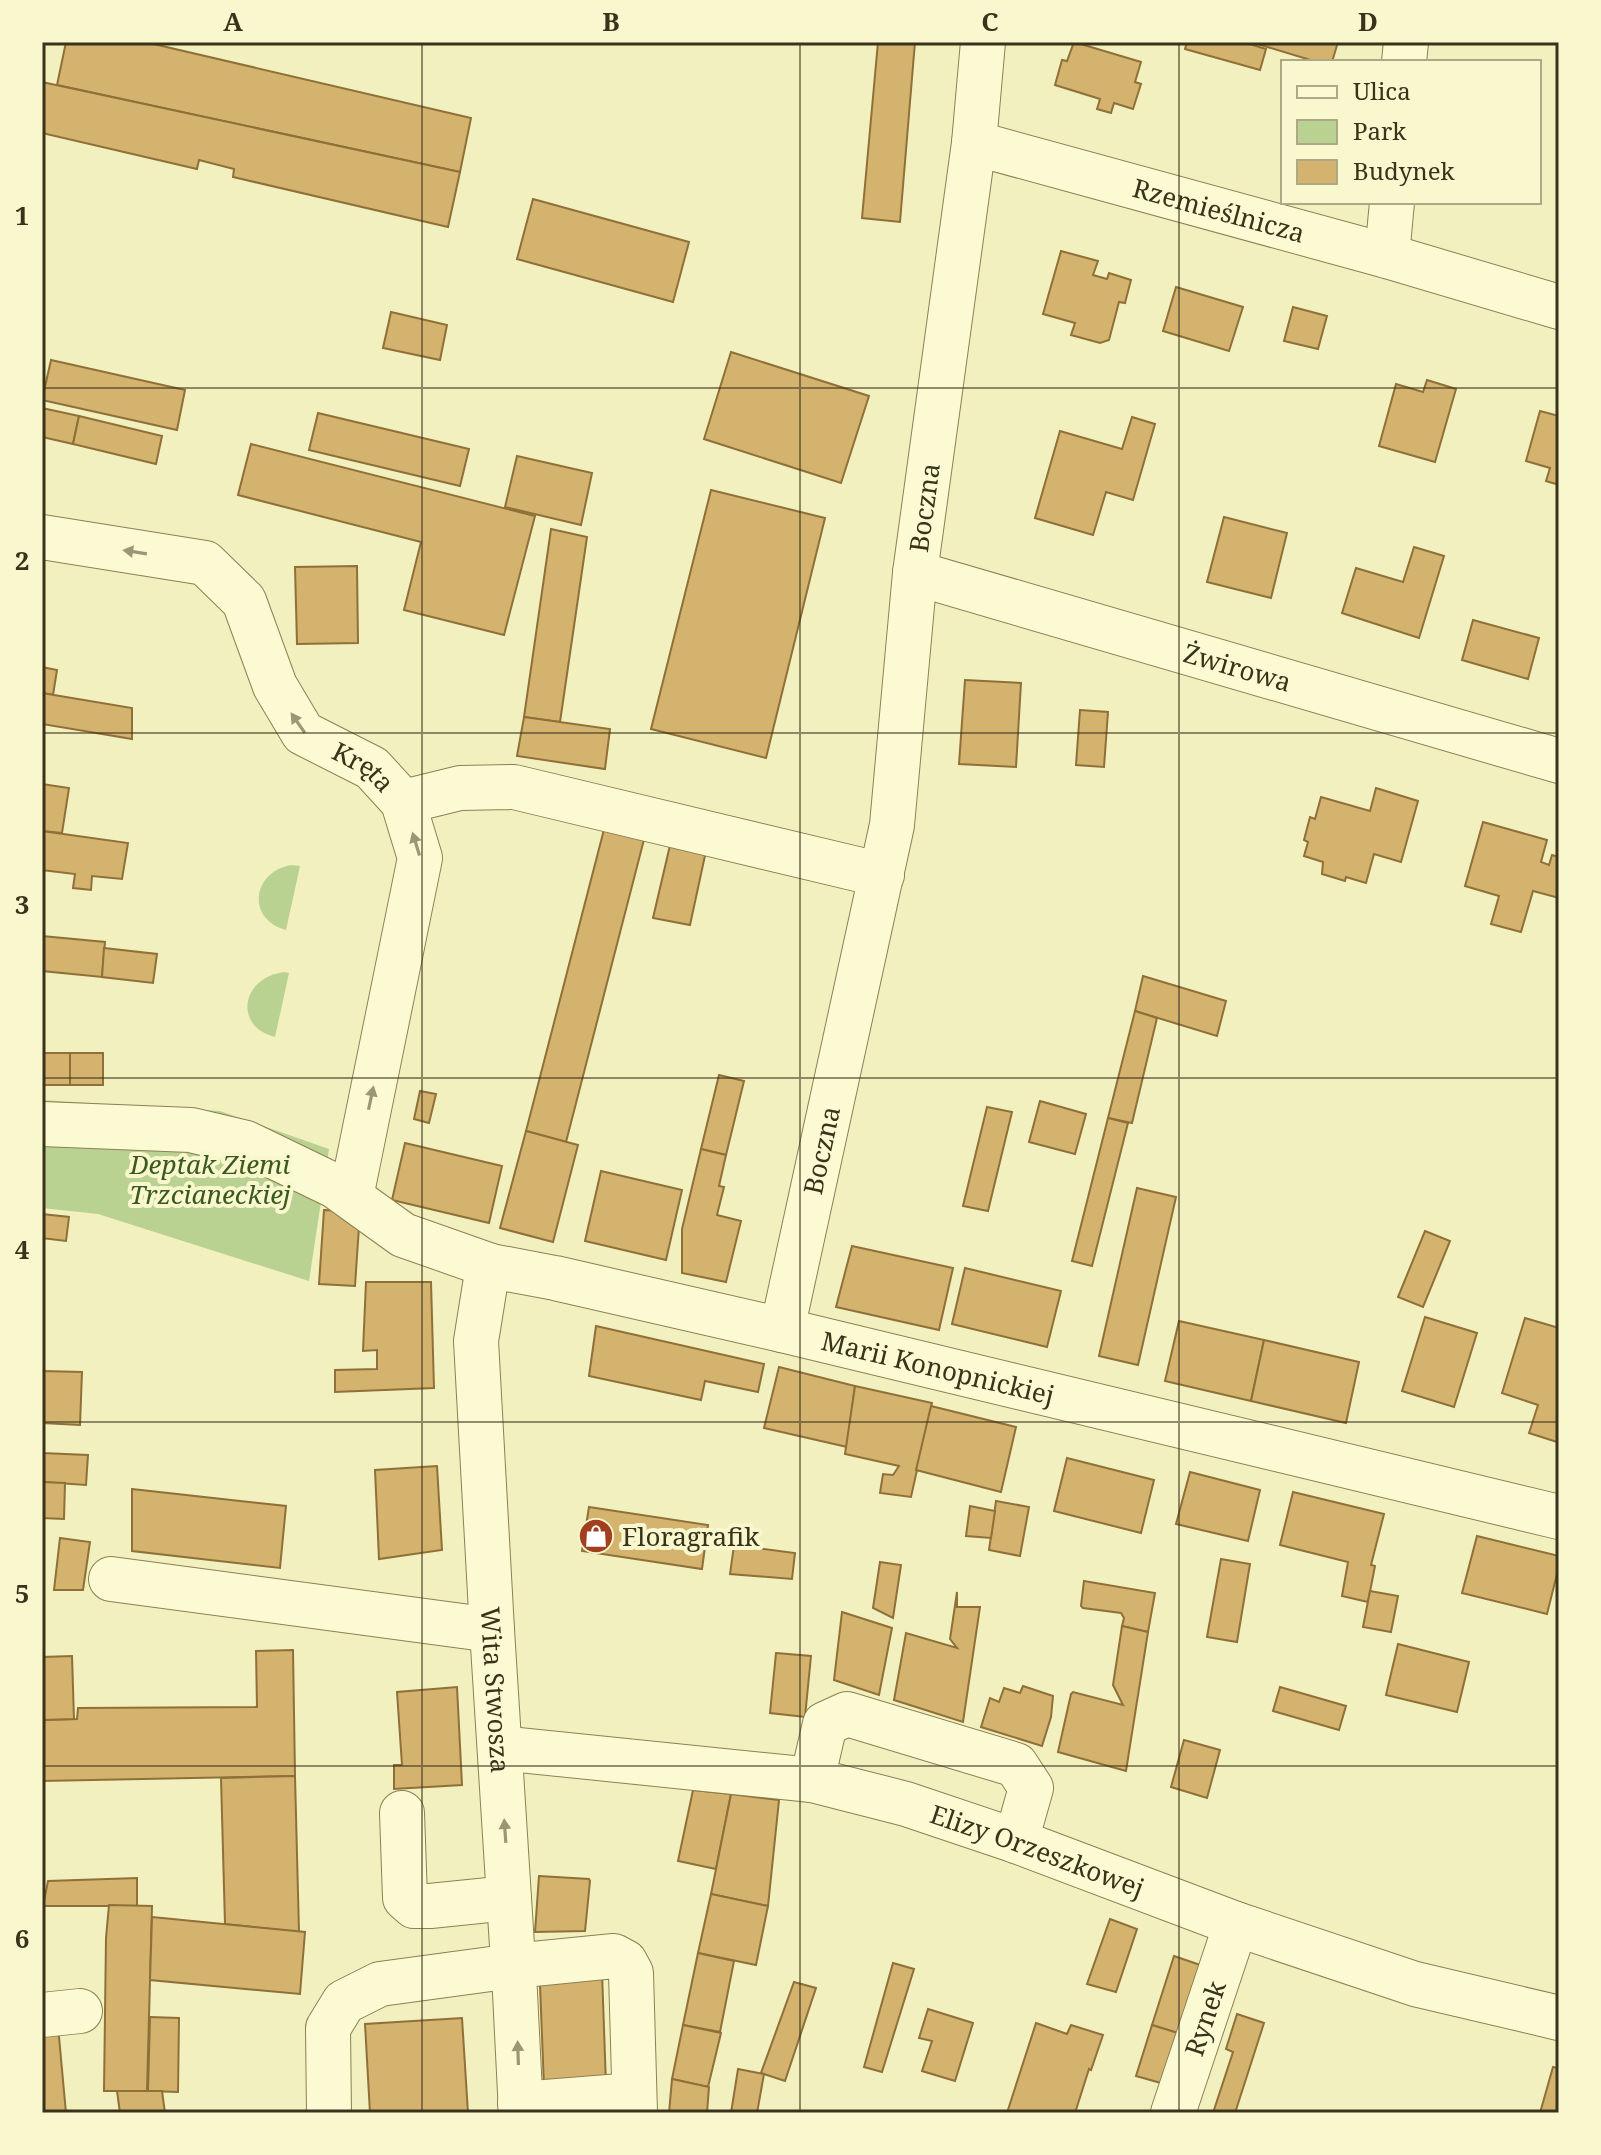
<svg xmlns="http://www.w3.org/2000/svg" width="1601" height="2155" viewBox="0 0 1601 2155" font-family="'Noto Serif',serif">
  <rect width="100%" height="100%" fill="#f2f0be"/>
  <g fill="#b9d191">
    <path d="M291,865L300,866L286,930C246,919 252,872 291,865Z"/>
    <path d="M284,972L289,973L275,1037C234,1027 240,978 284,972Z"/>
    <path d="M42,1100L220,1111L329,1149L309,1281L98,1214L42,1208Z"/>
  </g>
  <g fill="#d4b36f" stroke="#8e7038" stroke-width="2">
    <path d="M66,42H145L471,118L460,172L57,85Z"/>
    <path d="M878,42H915L900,222L862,218Z"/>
    <path d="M1074,42L1141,62L1135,82L1141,84L1133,109L1114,103L1111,113L1097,109L1100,99L1055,85L1062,60L1067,61Z"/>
    <path d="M1187,42H1243L1266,49L1260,70L1185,49Z"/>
    <path d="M1251,42H1338L1332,62H1317Z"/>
    <path d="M42,82L460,172L448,227L233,177L234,169L199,160L197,169L42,133Z"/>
    <path d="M533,199L689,242L673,302L517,259Z"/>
    <path d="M1061,251L1098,261L1093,275L1107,279L1109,273L1131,280L1125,303L1119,302L1109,340L1100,343L1071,335L1075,323L1043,314Z"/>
    <path d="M1176,287L1243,307L1229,351L1163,331Z"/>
    <path d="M1293,307L1327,316L1318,349L1284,341Z"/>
    <path d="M391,312L447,325L440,360L383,348Z"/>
    <path d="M731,352L869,396L841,483L704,439Z"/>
    <path d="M51,360L185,390L177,430L42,400Z"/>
    <path d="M1427,380L1456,389L1435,462L1379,446L1396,384L1423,392Z"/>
    <path d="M42,408L79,416L73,444L42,437Z"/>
    <path d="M1540,411L1559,416V485L1546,481L1550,468L1526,461Z"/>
    <path d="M318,413L469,449L460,486L309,450Z"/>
    <path d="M79,416L162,436L156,464L73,444Z"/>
    <path d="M1132,417L1155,424L1133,500L1106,492L1093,535L1035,518L1060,431L1122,449Z"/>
    <path d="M251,444L535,516L504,635L404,610L421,542L238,495Z"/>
    <path d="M517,456L592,473L581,525L505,507Z"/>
    <path d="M711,490L825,518L766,758L651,729Z"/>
    <path d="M1224,517L1287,533L1271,598L1207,582Z"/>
    <path d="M551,529L587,537L560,722L524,717Z"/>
    <path d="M1414,547L1444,556L1419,638L1342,613L1356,568L1403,582Z"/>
    <path d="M357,566L358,643L297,644L295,567Z"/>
    <path d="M1473,620L1539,638L1528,679L1462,660Z"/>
    <path d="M42,667L57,670L53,695L42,693Z"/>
    <path d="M965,680L1021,683L1016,767L959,764Z"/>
    <path d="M42,693L132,708V739L42,724Z"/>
    <path d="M1080,710L1108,712L1104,767L1076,765Z"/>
    <path d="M524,717L610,729L605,769L517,756Z"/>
    <path d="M42,784L69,788L62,833L42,831Z"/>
    <path d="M1376,788L1418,801L1401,862L1374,854L1366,883L1346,877L1345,881L1322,874L1323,862L1304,856L1308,842L1304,840L1310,817L1315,819L1321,797L1370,811Z"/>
    <path d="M608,814L648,824L566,1142L526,1131Z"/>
    <path d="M1483,822L1547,840L1541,862L1549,865L1552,855L1559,857V898L1533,891L1521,932L1491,924L1499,896L1465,886Z"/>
    <path d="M42,831L128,843L122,879L92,876L91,890L73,888L75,874L42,870Z"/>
    <path d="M671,841L706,851L690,925L653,918Z"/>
    <path d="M42,936L105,942L102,977L42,971Z"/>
    <path d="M104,948L157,954L153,983L102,977Z"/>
    <path d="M1143,976L1226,1001L1217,1036L1135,1011Z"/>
    <path d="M1135,1011L1157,1018L1132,1123L1108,1118Z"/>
    <rect x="42" y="1053" width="28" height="32"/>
    <rect x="70" y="1053" width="33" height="32"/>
    <path d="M719,1075L744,1081L726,1155L701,1149Z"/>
    <path d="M420,1091L436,1094L429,1123L414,1119Z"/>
    <path d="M1040,1101L1086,1114L1075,1154L1029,1142Z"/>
    <path d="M987,1107L1012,1112L988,1211L963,1206Z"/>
    <path d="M1108,1118L1128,1123L1092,1266L1072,1261Z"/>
    <path d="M526,1131L578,1145L553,1242L500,1228Z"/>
    <path d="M405,1143L502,1166L489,1223L392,1200Z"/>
    <path d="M701,1149L726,1155L719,1186L724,1187L717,1215L741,1221L726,1282L682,1273V1229Z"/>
    <path d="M601,1171L682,1190L666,1260L585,1241Z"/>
    <path d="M1137,1188L1176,1197L1138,1365L1099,1356Z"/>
    <path d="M324,1210L360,1212L355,1286L319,1284Z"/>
    <path d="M42,1214L69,1217L66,1241L42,1238Z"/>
    <path d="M1425,1231L1450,1241L1423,1307L1398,1297Z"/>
    <path d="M852,1246L953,1268L939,1330L836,1307Z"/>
    <path d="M965,1268L1061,1291L1047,1347L952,1324Z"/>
    <path d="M366,1282H431L434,1388L335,1392V1370L377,1369V1350L363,1351Z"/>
    <path d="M1425,1317L1477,1333L1454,1407L1402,1391Z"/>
    <path d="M1525,1318L1559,1328V1436L1557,1442L1529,1433L1538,1405L1502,1393Z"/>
    <path d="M1179,1321L1264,1340L1251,1401L1165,1381Z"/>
    <path d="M596,1326L764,1364L758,1392L705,1381L701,1400L589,1376Z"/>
    <path d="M1264,1340L1359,1362L1346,1423L1251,1401Z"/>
    <path d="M779,1367L855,1386L847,1447L764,1428Z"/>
    <path d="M42,1371L82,1372L80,1425L42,1423Z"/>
    <path d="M855,1386L932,1403L911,1497L880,1493L883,1474L893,1475L899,1466L845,1454Z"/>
    <path d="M931,1406L1016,1427L1001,1492L916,1470Z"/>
    <path d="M42,1453L88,1455L86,1485L42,1482Z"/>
    <path d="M1067,1458L1154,1480L1141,1533L1054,1511Z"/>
    <path d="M437,1466L442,1550L379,1559L375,1470Z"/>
    <path d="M1190,1472L1260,1490L1248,1541L1176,1524Z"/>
    <path d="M42,1482L65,1483L64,1519L42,1518Z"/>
    <path d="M132,1489L286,1506L280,1568L132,1551Z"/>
    <path d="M1293,1492L1384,1514L1371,1565L1375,1566L1368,1602L1342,1596L1348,1562L1280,1545Z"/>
    <path d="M996,1501L1029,1507L1020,1556L989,1550Z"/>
    <path d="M970,1506L995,1511L991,1538L966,1536Z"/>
    <path d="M589,1507L708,1525L702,1569L582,1551Z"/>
    <path d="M1477,1536L1559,1556V1566L1547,1614L1462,1593Z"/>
    <path d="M60,1538L90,1542L83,1590H54Z"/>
    <path d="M734,1545L795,1553L792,1579L730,1574Z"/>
    <path d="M1221,1559L1250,1564L1237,1642L1207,1637Z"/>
    <path d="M880,1562L901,1565L893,1618L873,1608Z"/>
    <path d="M1084,1581L1155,1593L1148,1632L1122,1626L1124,1618L1121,1613L1083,1608L1081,1606Z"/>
    <path d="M1370,1591L1398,1596L1391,1632L1363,1627Z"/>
    <path d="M957,1592V1607H980L963,1722L894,1700L906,1633L957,1648L950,1639Z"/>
    <path d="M842,1612L892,1628L879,1695L834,1680Z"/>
    <path d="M1122,1626L1148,1632L1126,1771L1058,1752L1071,1694L1073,1692L1123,1705L1113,1685Z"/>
    <path d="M1398,1644L1469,1662L1457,1712L1386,1695Z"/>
    <path d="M293,1650L295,1776L42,1781V1720L77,1719L78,1708L257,1707L256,1651Z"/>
    <path d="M776,1653L811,1656L805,1717L770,1713Z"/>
    <path d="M72,1656L74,1719L42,1720V1657Z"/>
    <path d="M1023,1686L1053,1696L1051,1717L1042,1746L981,1727L990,1698L999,1702L1004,1688L1020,1693Z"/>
    <path d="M457,1687L462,1785L394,1789V1765H402L397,1692Z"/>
    <path d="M1280,1687L1346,1706L1339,1730L1273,1711Z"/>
    <path d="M1184,1740L1220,1750L1207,1798L1171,1787Z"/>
    <path d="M295,1776L299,1932L225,1924L221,1778Z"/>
    <path d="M693,1790L731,1794L716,1869L678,1861Z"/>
    <path d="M731,1794L779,1800L768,1906L711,1894Z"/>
    <path d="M539,1876L589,1879L590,1881L585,1931L535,1932Z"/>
    <path d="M137,1878V1906H43L48,1881Z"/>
    <path d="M711,1894L768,1906L756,1965L698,1953Z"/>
    <path d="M109,1905L152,1906L147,2091H104L106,1938Z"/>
    <path d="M152,1917L305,1932L300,1994L150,1980Z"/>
    <path d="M1110,1919L1137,1929L1116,1992L1087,1984Z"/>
    <path d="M698,1953L734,1961L720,2032L683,2025Z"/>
    <path d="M1174,1956L1203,1966L1181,2034L1152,2025Z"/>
    <path d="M893,1963L914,1969L882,2072L864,2067Z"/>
    <path d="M602,1972L607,2113H545L540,1985Z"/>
    <path d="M794,1982L816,1988L785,2081L761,2073Z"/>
    <path d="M928,2009L973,2023L955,2081L922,2071L932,2041L919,2038Z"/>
    <path d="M1237,2014L1264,2023L1235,2113H1213L1233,2052L1226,2049Z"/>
    <path d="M150,2017L179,2018L178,2092L148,2091Z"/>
    <path d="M462,2018L468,2113H370L365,2024Z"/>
    <path d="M1036,2023L1067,2034L1071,2025L1103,2035L1091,2070L1089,2069L1075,2113H1007Z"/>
    <path d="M683,2025L721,2033L708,2087L672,2079Z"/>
    <path d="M1152,2025L1184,2035L1168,2085L1136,2076Z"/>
    <path d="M58,2026L66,2113H42V2027Z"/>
    <path d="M1553,2067L1559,2068V2113H1540Z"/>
    <path d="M738,2069L764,2074L757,2113H731Z"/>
    <path d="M672,2079L709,2087L707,2113H669Z"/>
    <path d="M117,2091H162L165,2113H120Z"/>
  </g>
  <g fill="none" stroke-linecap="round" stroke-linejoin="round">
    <g stroke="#8c8055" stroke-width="46">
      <g id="minor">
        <path d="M1404,62L1406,42"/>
        <path id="s1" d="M974,143L1387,256L1559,307"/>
        <path d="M1387,256L1392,202"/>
        <path id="s2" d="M42,537L205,563L244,601L275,686L303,733L372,768L403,802L420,858L351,1197"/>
        <path id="s3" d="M915,573L1559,761"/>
        <path d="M403,802L460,788L514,787L882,875"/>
        <path id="s4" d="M42,1124L191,1130L246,1143L335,1186L403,1235L491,1266L555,1278L782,1330L1559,1517"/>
        <path id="s5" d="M491,1266L485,1285L476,1341L492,1630L515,1993L521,2113"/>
        <path id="s6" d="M782,1330L892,825L915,573L974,143L983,42"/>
        <path d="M111,1579L492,1630"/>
        <path id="s7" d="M500,1748L812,1780L906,1804L1016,1841L1236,1924L1415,1984L1559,2018"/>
        <path d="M812,1780L825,1724L847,1714L1016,1765L1031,1788L1016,1841"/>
        <path d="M402,1813L405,1898L414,1906H430L509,1898"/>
        <path d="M42,2015L80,2011"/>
        <path d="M520,2104L634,2095"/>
        <path d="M329,2113L328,2028L344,2002L380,1984L513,1966L614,1956L625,1962L631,1973L635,2113"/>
        <path id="s8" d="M1173,2113L1236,1924"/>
      </g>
    </g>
    <use href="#minor" stroke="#fcfad2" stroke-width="44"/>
  </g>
  <defs><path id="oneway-solid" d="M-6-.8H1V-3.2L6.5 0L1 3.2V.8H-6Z" transform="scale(2)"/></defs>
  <g fill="#9b9676">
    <use href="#oneway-solid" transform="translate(135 552) rotate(-171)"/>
    <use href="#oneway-solid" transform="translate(298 723) rotate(-125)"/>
    <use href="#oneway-solid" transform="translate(416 844) rotate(-107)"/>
    <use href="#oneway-solid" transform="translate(371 1098) rotate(-78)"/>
    <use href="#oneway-solid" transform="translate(505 1831) rotate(-94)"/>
    <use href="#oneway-solid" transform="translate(518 2053) rotate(-92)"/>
  </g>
  <path fill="none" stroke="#3a321b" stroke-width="2" stroke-opacity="0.55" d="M422,42V2113M800,42V2113M1179,42V2113M42,388H1559M42,733H1559M42,1078H1559M42,1422H1559M42,1766H1559"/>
  <defs>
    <g id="shop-disc" transform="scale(1.8)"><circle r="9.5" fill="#a13f1e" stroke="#f9f7ce"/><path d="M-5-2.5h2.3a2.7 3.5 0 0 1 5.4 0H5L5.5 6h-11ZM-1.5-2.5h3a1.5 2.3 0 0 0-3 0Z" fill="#fff"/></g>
  </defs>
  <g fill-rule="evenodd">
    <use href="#shop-disc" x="596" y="1536"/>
  </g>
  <g text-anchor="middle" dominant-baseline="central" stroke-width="8" stroke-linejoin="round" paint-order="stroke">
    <g font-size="26" fill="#3a321b" stroke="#f9f7ce">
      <text stroke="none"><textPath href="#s1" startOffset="254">Rzemieślnicza</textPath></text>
      <text stroke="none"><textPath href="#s6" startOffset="836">Boczna</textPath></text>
      <text stroke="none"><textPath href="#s3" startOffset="336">Żwirowa</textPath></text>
      <text stroke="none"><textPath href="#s2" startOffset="434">Kręta</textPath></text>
      <text stroke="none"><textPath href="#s6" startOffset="184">Boczna</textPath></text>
      <text stroke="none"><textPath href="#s4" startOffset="940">Marii Konopnickiej</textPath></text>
      <text stroke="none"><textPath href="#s5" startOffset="426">Wita Stwosza</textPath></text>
      <text stroke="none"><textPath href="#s7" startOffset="550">Elizy Orzeszkowej</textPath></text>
      <text stroke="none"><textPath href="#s8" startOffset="100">Rynek</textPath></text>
    </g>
    <g font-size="26" font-style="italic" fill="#3b591f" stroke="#f9f7ce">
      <text x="210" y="1164">Deptak Ziemi<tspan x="210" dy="30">Trzcianeckiej</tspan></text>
    </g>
    <g font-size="26" fill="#3a321b" stroke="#f9f7ce" text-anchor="start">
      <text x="622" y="1536">Floragrafik</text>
    </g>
  </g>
  <rect width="1601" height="2155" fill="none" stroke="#f9f7ce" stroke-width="88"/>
  <rect x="1281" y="60" width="260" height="144" fill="#f9f7ce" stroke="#ada886" stroke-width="2"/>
  <rect x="1297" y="86" width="40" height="12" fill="#fcfad2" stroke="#ada886" stroke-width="2"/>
  <text x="1353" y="100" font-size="24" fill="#3a321b">Ulica</text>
  <rect x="1297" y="120" width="40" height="24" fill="#b9d191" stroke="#ada886" stroke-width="2"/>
  <text x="1353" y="140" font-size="24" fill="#3a321b">Park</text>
  <rect x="1297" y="160" width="40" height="24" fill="#d4b36f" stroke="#ada886" stroke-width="2"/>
  <text x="1353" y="180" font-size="24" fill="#3a321b">Budynek</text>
  <rect x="44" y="44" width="1513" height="2067" fill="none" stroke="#3a321b" stroke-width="3"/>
  <g font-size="26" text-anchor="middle" font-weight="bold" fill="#3a321b">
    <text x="233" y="31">A</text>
    <text x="611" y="31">B</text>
    <text x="990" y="31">C</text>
    <text x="1368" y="31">D</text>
    <text x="22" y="225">1</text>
    <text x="22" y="570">2</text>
    <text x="22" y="914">3</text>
    <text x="22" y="1259">4</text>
    <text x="22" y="1603">5</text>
    <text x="22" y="1948">6</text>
  </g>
</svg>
